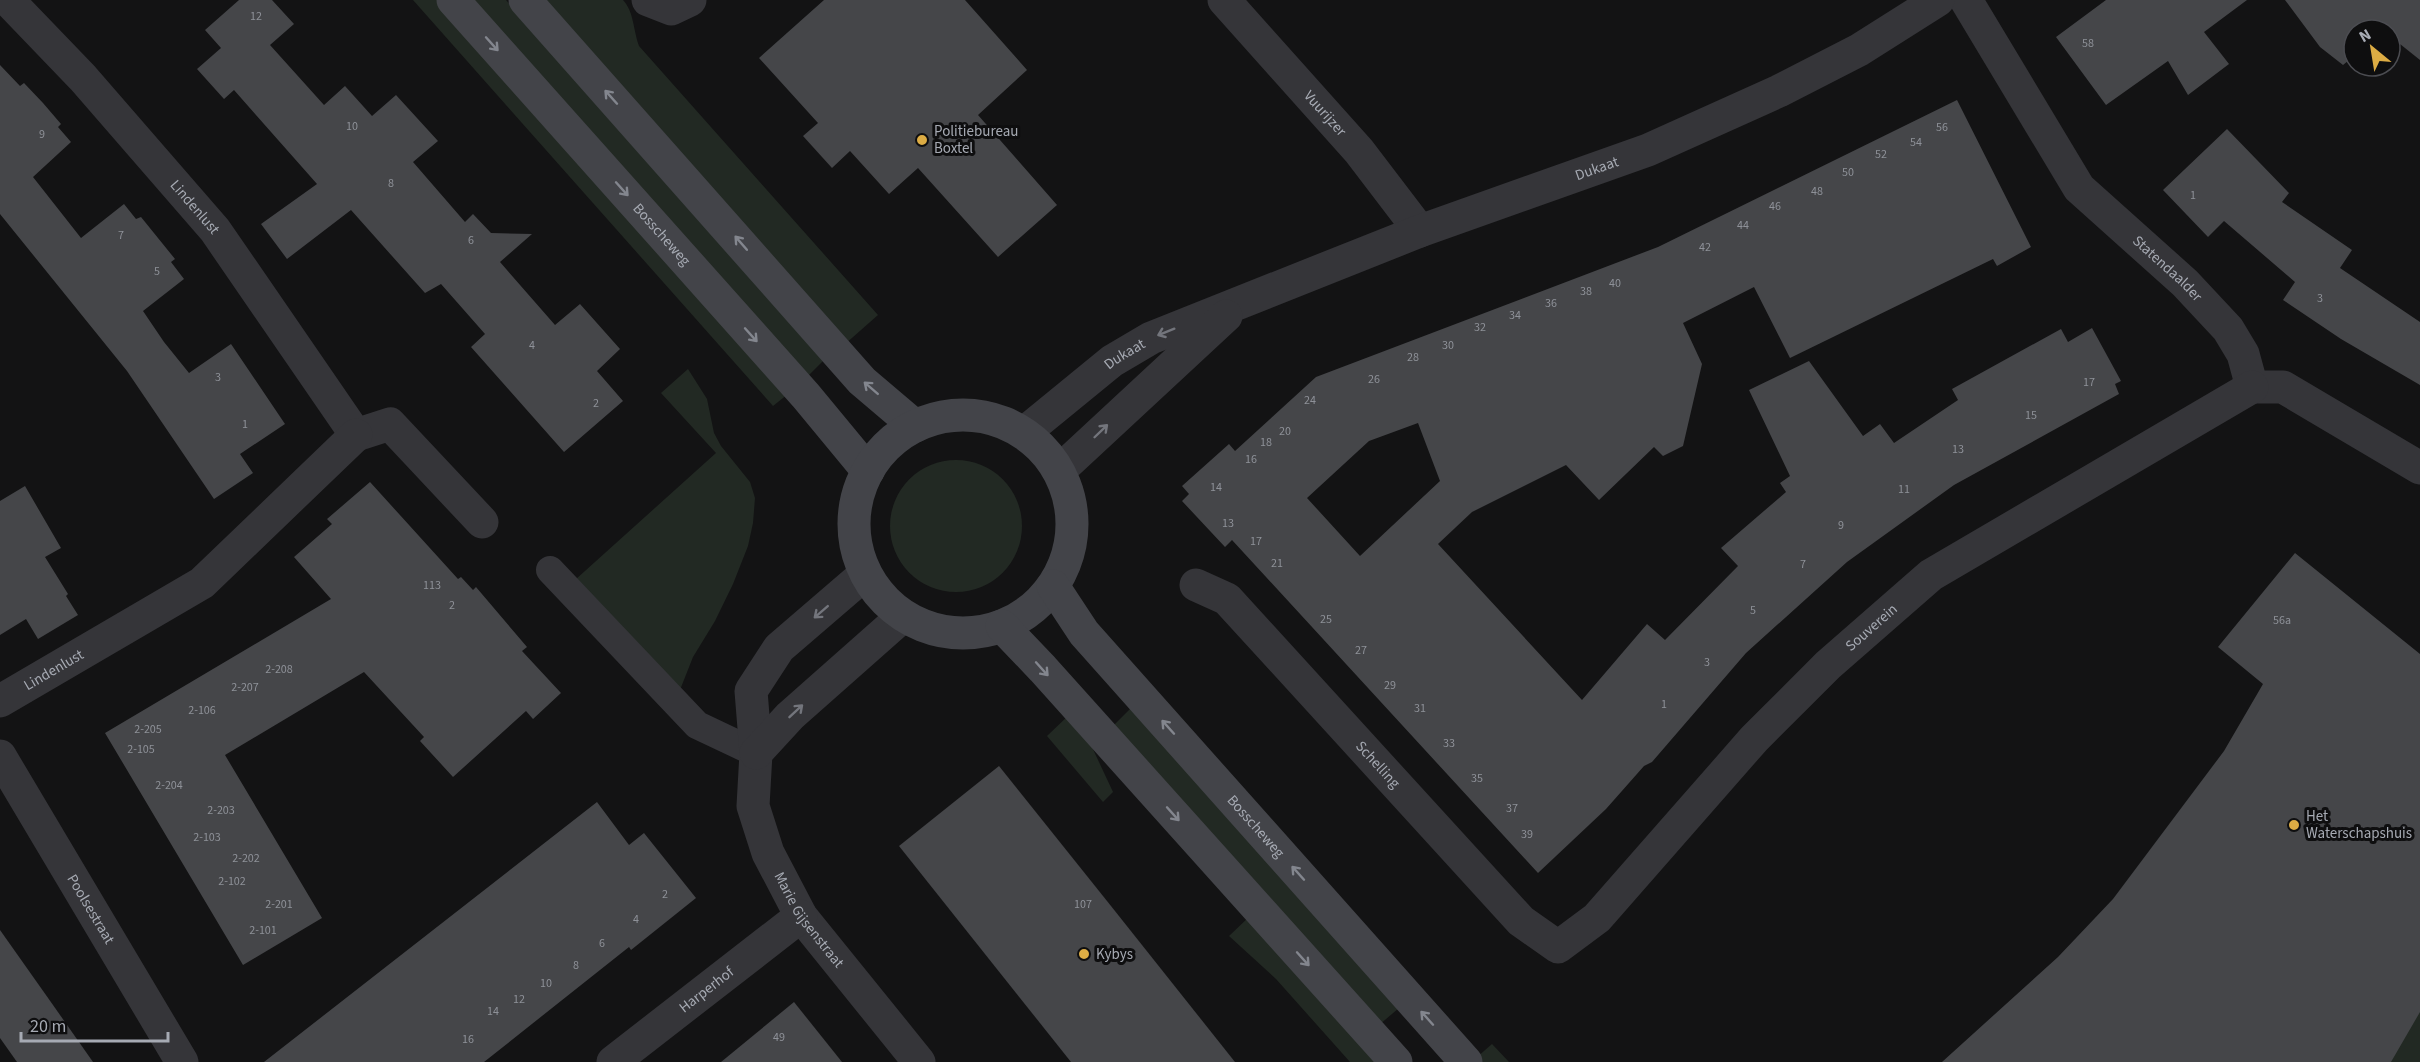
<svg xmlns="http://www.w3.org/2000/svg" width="2420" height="1062" viewBox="0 0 2420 1062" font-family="'Source Sans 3',sans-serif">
  <rect width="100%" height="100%" fill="#131314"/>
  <g fill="#222923">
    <path d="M413,0H437L788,394L773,406Z"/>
    <path d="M469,0H506L825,359L805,379Z"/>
    <path d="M538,0H623C634,12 633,29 639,46L878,315L844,345Z"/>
    <path d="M688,369L707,399L714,433L721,446L750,482L755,498L753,523L748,546L733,584L715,621L693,657L678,695L575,580L716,453L661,393Z"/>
    <circle cx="956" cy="526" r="66"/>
    <path d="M1132,707L1399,1008L1379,1025L1113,726Z"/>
    <path d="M1069,715L1083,728L1113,792L1103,802L1047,736Z"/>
    <path d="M1250,916L1379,1062H1350L1276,979L1229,936Z"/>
    <path d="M2420,968V1062H2366Z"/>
    <path d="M1492,1044L1509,1062H1480L1476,1058Z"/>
  </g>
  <g fill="#454649" fill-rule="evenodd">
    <path d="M239,0H272L294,24L270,45L324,105L345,86L372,116L396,95L438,141L413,162L465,222L473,214L491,233L532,234L500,262L555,325L580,304L620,349L597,371L623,401L564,452L471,347L485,334L441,284L425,293L351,210L287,259L261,224L317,184L234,90L224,99L197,69L221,48L205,30Z"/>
    <path d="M824,0H965L1027,70L978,115L1057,205L998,257L918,168L889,194L850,151L832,168L803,136L818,123L759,58Z"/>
    <path d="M2106,0H2247L2204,32L2229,64L2188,95L2168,61L2106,105L2056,37Z"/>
    <path d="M2285,0H2420V60L2390,36V30H2354V56L2343,65L2320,47Z"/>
    <path d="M0,65L20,86L24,83L43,103L61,124L58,127L71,142L33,177L81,238L124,204L136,219L141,217L175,259L171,262L184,279L143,311L164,342L189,373L231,344L285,424L240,454L253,473L214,499L127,371L0,214Z"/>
    <path d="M1957,100L2031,247L1997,266L1993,259L1790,358L1754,287L1683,323L1702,364L1683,446L1663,456L1654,447L1599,500L1566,465L1472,512L1438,544L1582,700L1647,624L1665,640L1738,566L1721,548L1786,492L1780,483L1790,476L1749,390L1809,361L1863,436L1880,424L1894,443L1958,400L1952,389L2061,329L2068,342L2092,328L2121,381L2115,384L2119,394L1954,485L1847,562L1746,653L1652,762L1644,766L1606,809L1538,873L1232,540L1225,547L1182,501L1189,494L1182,486L1229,444L1235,451L1316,377L1658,247ZM1418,423L1440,481L1360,556L1307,498L1369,441Z"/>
    <path d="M2227,129L2289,193L2282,202L2352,250L2340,268L2420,322V385L2341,339L2283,300L2295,282L2224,221L2208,237L2163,190Z"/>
    <path d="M370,482L458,579L461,577L473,590L476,587L527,647L522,651L561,693L533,719L526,711L453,777L420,741L424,737L364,672L225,755L322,918L243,965L105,733L331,599L294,557L332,524L327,519Z"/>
    <path d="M25,486L61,548L45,557L68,594L66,596L78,615L38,639L26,619L0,635V501Z"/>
    <path d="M2295,553L2420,654V1012L2391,1062H1942L2058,957L2113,899L2224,751L2263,684L2218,647Z"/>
    <path d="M999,766L1111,906L1235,1062H1071L899,846Z"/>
    <path d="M597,802L629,845L644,833L696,898L631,950L629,947L484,1062H264Z"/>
    <path d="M0,930L53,1005L93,1062H17L0,1038Z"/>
    <path d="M794,1002L842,1062H721Z"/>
  </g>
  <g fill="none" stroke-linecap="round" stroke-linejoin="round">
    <path stroke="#353539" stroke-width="28" d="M550,570L697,725L756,753"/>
    <g stroke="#353539" stroke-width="33">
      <path id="s1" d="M8,0L83,78L215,230L356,435L390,424L482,522"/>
      <path d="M648,0L671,9L690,0"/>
      <path id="s2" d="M1224,0L1359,151L1420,231"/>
      <path id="s3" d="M1966,0L2079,188L2185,283L2228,329L2243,354L2252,387H2283L2420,468"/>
      <path id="s4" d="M865,574L779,648L751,691L756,753L753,806L768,853L801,916L919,1062"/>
      <path id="s5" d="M1196,585L1227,599L1521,921L1558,947L1597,918L1754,739L1828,665L1931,575L2252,387"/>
      <path id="s6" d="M0,701L202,583L356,435"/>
      <path d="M756,753L790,716L903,616"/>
      <path id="s7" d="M0,756L182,1062"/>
      <path id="s8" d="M613,1062L801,916"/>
    </g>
    <g stroke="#353539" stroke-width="33">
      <path id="s9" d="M1024,433L1112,361L1151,338L1420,231L1648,150L1779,91L1859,50L1938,0"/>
      <path d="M1059,471L1226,316"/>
    </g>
    <g stroke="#434449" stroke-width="33">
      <path id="s10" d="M453,0L806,396L868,471"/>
      <path d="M525,0L862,381L915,426"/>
      <circle cx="963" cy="524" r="109"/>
      <path id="s11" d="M1053,586L1084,633L1466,1062"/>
      <path d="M1002,626L1043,669L1396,1062"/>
    </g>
  </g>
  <defs><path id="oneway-shaft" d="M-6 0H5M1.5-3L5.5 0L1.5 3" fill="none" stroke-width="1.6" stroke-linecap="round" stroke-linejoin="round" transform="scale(1.5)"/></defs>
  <g stroke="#83868e">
    <use href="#oneway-shaft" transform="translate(492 44) rotate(48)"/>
    <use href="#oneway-shaft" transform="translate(611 97) rotate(-132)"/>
    <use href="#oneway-shaft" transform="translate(622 189) rotate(48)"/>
    <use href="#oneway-shaft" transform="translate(741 243) rotate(-131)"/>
    <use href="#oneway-shaft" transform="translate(751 335) rotate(48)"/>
    <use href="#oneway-shaft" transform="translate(871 388) rotate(-139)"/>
    <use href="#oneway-shaft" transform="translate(1042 669) rotate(48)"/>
    <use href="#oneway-shaft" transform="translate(1168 727) rotate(-132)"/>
    <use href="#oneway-shaft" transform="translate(1173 814) rotate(48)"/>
    <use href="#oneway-shaft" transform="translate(1298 873) rotate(-132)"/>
    <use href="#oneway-shaft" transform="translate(1303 959) rotate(48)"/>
    <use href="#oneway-shaft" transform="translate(1427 1018) rotate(-132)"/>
  </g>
  <g stroke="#73757c">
    <use href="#oneway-shaft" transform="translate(1166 332) rotate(158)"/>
    <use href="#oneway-shaft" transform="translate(1101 431) rotate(-44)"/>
    <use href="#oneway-shaft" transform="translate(821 612) rotate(139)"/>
    <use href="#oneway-shaft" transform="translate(796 711) rotate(-43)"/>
  </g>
  <g fill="#dcac44" stroke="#0e0e0f" stroke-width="2">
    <circle cx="922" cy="140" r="6"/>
    <circle cx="2294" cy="825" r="6"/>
    <circle cx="1084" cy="954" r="6"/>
  </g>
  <g text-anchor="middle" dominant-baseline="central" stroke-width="6" stroke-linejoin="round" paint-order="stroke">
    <g font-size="12" fill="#8e9198">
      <text x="256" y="16">12</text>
      <text x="2088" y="43">58</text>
      <text x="352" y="126">10</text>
      <text x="1942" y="127">56</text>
      <text x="42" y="134">9</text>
      <text x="1916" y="142">54</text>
      <text x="1881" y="154">52</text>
      <text x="1848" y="172">50</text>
      <text x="391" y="183">8</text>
      <text x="1817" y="191">48</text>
      <text x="2193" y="195">1</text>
      <text x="1775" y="206">46</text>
      <text x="1743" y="225">44</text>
      <text x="121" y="235">7</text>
      <text x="471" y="240">6</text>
      <text x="1705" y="247">42</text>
      <text x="157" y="271">5</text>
      <text x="1615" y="283">40</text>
      <text x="1586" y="291">38</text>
      <text x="2320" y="298">3</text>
      <text x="1551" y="303">36</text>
      <text x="1515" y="315">34</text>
      <text x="1480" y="327">32</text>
      <text x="532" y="345">4</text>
      <text x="1448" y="345">30</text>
      <text x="1413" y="357">28</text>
      <text x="218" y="377">3</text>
      <text x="1374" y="379">26</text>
      <text x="2089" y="382">17</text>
      <text x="1310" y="400">24</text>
      <text x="596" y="403">2</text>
      <text x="2031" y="415">15</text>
      <text x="245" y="424">1</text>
      <text x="1285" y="431">20</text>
      <text x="1266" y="442">18</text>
      <text x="1958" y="449">13</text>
      <text x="1251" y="459">16</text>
      <text x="1216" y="487">14</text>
      <text x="1904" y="489">11</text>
      <text x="1228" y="523">13</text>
      <text x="1841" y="525">9</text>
      <text x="1256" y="541">17</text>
      <text x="1277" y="563">21</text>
      <text x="1803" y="564">7</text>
      <text x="432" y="585">113</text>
      <text x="452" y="605">2</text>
      <text x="1753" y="610">5</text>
      <text x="1326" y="619">25</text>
      <text x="2282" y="620">56a</text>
      <text x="1361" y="650">27</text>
      <text x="1707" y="662">3</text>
      <text x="279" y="669">2-208</text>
      <text x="1390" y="685">29</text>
      <text x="245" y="687">2-207</text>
      <text x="1664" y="704">1</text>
      <text x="1420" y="708">31</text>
      <text x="202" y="710">2-106</text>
      <text x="148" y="729">2-205</text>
      <text x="1449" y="743">33</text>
      <text x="141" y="749">2-105</text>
      <text x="1477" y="778">35</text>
      <text x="169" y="785">2-204</text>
      <text x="1512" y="808">37</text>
      <text x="221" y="810">2-203</text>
      <text x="1527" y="834">39</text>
      <text x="207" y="837">2-103</text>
      <text x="246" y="858">2-202</text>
      <text x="232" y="881">2-102</text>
      <text x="665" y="894">2</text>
      <text x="279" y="904">2-201</text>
      <text x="1083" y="904">107</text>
      <text x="636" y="919">4</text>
      <text x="263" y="930">2-101</text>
      <text x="602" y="943">6</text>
      <text x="576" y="965">8</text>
      <text x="546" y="983">10</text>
      <text x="519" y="999">12</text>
      <text x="493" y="1011">14</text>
      <text x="779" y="1037">49</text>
      <text x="468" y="1039">16</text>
    </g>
    <g font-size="15" fill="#a6aab3" stroke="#0e0e0f">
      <text stroke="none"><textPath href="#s2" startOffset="152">Vuurijzer</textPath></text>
      <text stroke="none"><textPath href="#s9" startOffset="636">Dukaat</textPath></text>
      <text stroke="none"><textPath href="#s1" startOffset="279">Lindenlust</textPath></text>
      <text stroke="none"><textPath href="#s10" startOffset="314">Bosscheweg</textPath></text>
      <text stroke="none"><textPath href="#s3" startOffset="339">Statendaalder</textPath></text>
      <text stroke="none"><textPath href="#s9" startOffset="128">Dukaat</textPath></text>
      <text stroke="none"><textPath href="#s5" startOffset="964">Souverein</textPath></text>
      <text stroke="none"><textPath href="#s6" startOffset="62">Lindenlust</textPath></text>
      <text stroke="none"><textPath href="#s5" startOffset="258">Schelling</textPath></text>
      <text stroke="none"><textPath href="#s11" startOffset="315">Bosscheweg</textPath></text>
      <text stroke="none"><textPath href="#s7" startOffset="178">Poolsestraat</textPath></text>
      <text stroke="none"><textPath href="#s4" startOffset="408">Marie Gijsenstraat</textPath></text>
      <text stroke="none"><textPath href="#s8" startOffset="118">Harperhof</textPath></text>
    </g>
    <g font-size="15" fill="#a6aab3" stroke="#0e0e0f" text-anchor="start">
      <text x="934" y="131">Politiebureau<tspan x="934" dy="17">Boxtel</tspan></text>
      <text x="2306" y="816">Het<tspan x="2306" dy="17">Waterschapshuis</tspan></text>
      <text x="1096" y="954">Kybys</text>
    </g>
  </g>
  <g transform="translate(2372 48) rotate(330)"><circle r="28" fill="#0e0e0f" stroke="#4b4c51" stroke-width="1.5"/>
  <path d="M0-4.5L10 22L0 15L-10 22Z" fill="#dcac44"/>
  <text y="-9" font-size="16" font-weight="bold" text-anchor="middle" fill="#a6aab3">N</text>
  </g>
  <path d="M21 1032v9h147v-9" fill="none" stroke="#a6aab3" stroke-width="3"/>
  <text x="30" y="1032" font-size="18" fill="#a6aab3" stroke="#0e0e0f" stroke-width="4.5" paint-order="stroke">20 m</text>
</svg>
